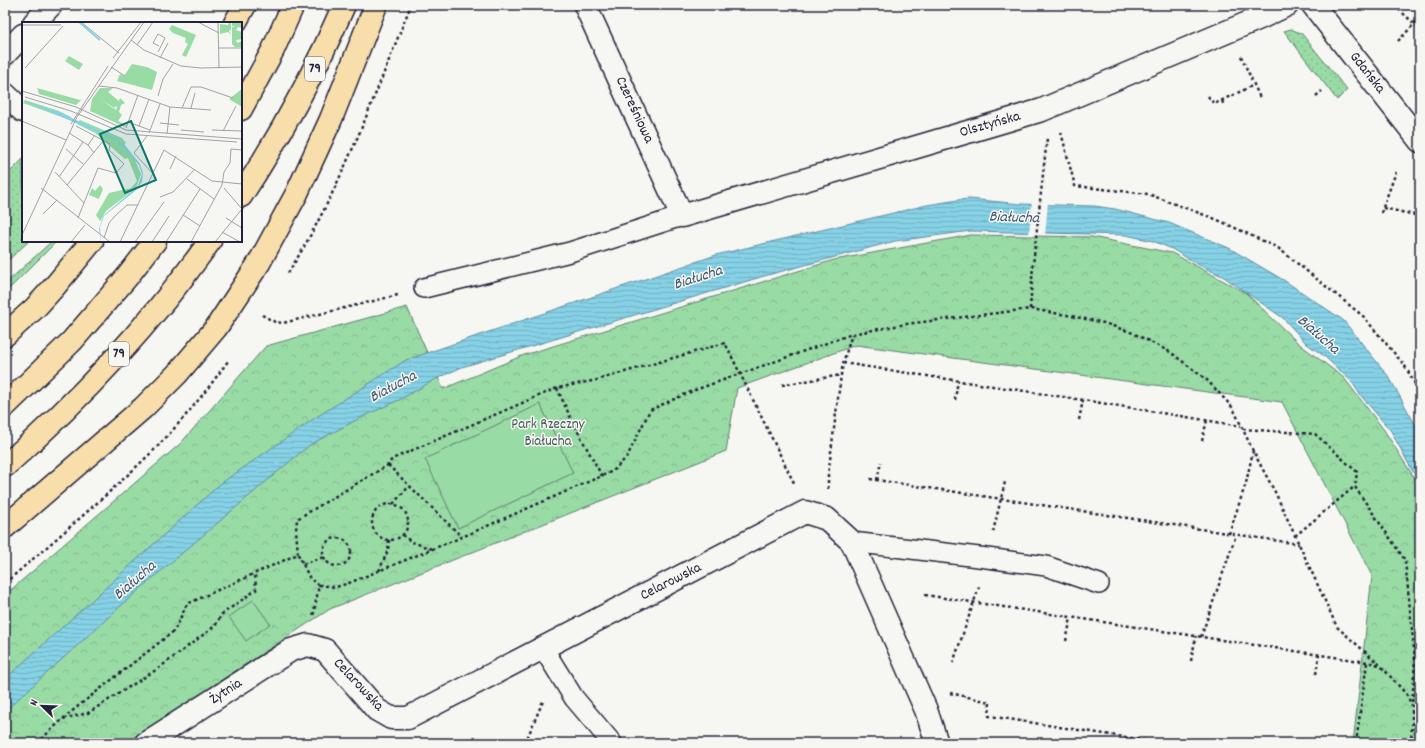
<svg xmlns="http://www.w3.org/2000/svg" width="1425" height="748" viewBox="0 0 1425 748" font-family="Dekko,sans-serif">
  <defs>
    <pattern id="grass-dots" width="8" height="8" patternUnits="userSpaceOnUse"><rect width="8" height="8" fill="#99dba5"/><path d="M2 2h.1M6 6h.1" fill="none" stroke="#84bc8f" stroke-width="1.8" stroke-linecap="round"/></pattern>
    <pattern id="forest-crowns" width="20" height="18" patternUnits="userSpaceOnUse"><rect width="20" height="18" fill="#99dba5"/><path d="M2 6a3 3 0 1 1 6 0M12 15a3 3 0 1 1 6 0" fill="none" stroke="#84bc8f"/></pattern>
    <pattern id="water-rules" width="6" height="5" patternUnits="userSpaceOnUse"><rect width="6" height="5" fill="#86d1e5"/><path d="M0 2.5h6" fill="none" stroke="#73b3c5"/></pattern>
  </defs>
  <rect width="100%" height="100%" fill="#f6f6f2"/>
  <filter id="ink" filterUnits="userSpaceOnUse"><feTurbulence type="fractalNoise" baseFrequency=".025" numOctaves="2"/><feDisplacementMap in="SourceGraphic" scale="8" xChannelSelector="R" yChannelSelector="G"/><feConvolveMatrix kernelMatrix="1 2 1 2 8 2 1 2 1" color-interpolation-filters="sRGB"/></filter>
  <g filter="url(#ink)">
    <g fill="url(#grass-dots)" stroke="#5e7e70">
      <path d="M1291,29L1302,34L1347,90L1337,100L1284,31Z"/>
      <path d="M23,159V241H29L5,263V177Z"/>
      <path d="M52,241H57L5,293V284Z"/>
    </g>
    <path fill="url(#forest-crowns)" stroke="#5e7e70" d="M971,235L1092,237L1172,253L1246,293L1298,343L1344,378L1384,430L1420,487V743H1353L1372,576L1282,402L856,345L737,388L726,451L330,609L125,743H5V595L180,444L266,346L407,307L443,389L524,355L834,260Z"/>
    <g fill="#99dba5" stroke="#5e7e70">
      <path d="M540,404L573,473L458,528L425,459Z"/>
      <path d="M253,600L270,624L246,641L229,617Z"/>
    </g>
    <path fill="url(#water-rules)" stroke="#5e8ba1" d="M969,199L1021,204L1094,206L1115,209L1169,223L1229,248L1285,281L1343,320L1389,377L1420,433V482L1413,472L1391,431L1362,397L1351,381L1324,356L1307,344L1283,318L1224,277L1199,265L1172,249L1153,241L1126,235L971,231L895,241L764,276L462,367L436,379L399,400L366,415L328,435L310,445L288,463L134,594L5,711V679L220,484L315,418L406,360L716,255L927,205L958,200Z"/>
    <path fill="#f6f6f2" d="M1032,202H1048L1045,235L1029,234Z"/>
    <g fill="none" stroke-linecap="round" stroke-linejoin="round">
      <g stroke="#22223b" stroke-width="22">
        <g id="service">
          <path d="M424,288L570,252L682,216"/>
          <path d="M852,542L987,558L1046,566L1099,584"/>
          <path d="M543,648L574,698L612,743"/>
        </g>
      </g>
      <g stroke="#22223b" stroke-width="25">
        <g id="minor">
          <path d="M585,5L682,216L1042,110L1262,17L1287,5"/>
          <path d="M1313,5L1420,141"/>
          <path d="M34,23L51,5"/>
          <path d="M5,54L23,35"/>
          <path d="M5,94L23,111"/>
          <path d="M146,743L291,650L308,645L325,650L377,710L391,718H408L805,512L827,519L852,542L926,710L937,743"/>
        </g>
      </g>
      <g stroke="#22223b" stroke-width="25">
        <g id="primary">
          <path d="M235,23L245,5"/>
          <path d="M241,109L273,50L293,5"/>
          <path d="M241,196C281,135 315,72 344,5"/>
          <path d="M5,335L35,308L55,286L92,241"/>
          <path d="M5,406L72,341L127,277L155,241"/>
          <path d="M5,466C82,398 151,324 210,241"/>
          <path d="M5,527L143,408L177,374L216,328L259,263L297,193L331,119L376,5"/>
        </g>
      </g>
      <g stroke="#22223b" stroke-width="2.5" stroke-dasharray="3 3" stroke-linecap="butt">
        <path d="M1394,5L1420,29"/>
        <path d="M1398,41L1420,18"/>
        <path d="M1241,56L1260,98"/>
        <path d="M1208,96L1214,104L1254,85"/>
        <path d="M1316,96L1322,91"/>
        <path d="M1222,101L1224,105"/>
        <path d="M1061,132L1075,186L1148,194L1218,220L1278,248L1363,316L1405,366L1420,393"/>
        <path d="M1383,208L1420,216"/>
        <path d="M1381,213L1396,172"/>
        <path d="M1415,222L1420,218"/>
        <path d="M288,273C341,190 374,96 411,5"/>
        <path d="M1030,309L1033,265L1047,138"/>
        <path d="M262,315L275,322L283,323L398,295"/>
        <path d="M843,363L1083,400L1241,426"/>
        <path d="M782,385L841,375"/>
        <path d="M557,388L572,421L602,476"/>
        <path d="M955,400L958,380"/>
        <path d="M1079,420L1083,400"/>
        <path d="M1243,429L1315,434L1357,472L1355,487L1405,560L1415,659L1412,706"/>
        <path d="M1202,441L1207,420"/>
        <path d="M388,465L462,537"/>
        <path d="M870,479L1299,544"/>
        <path d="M877,480L881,462"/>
        <path d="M828,489V475L841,375L843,363L852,334"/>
        <circle cx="390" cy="522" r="18"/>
        <path d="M393,504L409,486"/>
        <path d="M993,532L1005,482"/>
        <path d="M1229,534L1246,483L1253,451"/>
        <path d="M402,535L412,542L432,549"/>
        <path d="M1295,536L1354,487"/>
        <circle cx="337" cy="552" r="14"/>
        <path d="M298,554L310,579L319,585L313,617"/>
        <path d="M303,564L324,557"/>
        <path d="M379,571L388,550L389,540"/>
        <path d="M5,583C56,539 108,495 156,448C182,421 206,392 228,361"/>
        <path d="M319,585L336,587L349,583L462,537L613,471L627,457L650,410L695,390L852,334L906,324L1030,309L1067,315L1104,323L1133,333L1170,352L1207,380L1233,408L1253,451L1275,492L1337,627L1380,665L1407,695L1412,706V721L1420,743"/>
        <path d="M925,595L1367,662L1379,665"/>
        <path d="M1201,637L1236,535"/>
        <path d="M1066,641L1071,618"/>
        <path d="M1191,661L1196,636"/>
        <path d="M953,663L980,584"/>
        <path d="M1316,674L1319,655"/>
        <path d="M950,693L990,702L989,716L1162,743"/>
        <path d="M63,719L77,707L174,631L187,604L298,554L296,530L297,519L388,465L392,459L557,388L597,380L725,343L795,485"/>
        <path d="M37,743L63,719L88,713L159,668L215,626L222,614L256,590L255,573"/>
        <path d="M525,743L543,701"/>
        <path d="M1356,743L1367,662"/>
        <path d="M1411,743L1412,724"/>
      </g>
      <use href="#service" stroke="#f6f6f2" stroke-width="19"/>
      <use href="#minor" stroke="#f6f6f2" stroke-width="22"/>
      <use href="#primary" stroke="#f8deab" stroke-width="22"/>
    </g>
  </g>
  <g text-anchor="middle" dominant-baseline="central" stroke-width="3" stroke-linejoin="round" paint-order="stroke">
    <g fill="#f6f6f2" stroke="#626272" stroke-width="1">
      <rect x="305" y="57" width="20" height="24" rx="3"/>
      <rect x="109" y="342" width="20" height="24" rx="3"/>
    </g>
    <g font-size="14" font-weight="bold" fill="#22223b">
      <text x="315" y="69">79</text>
      <text x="119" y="354">79</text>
    </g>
    <g font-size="15" fill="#22223b" stroke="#f6f6f2">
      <text transform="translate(1367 73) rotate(52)">Gdańska</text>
      <text transform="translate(634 110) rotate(65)">Czereśniowa</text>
      <text transform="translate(990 125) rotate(-16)">Olsztyńska</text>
      <text transform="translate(671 582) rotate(-27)">Celarowska</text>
      <text transform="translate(358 685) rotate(47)">Celarowska</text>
      <text transform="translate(226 692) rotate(-33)">Żytnia</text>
    </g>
    <g font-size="15" fill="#465a5b" stroke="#f6f6f2">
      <text x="548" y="425">Park Rzeczny<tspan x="548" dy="17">Białucha</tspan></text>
    </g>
    <g font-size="16" font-style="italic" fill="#40576e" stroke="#f6f6f2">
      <text transform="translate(1014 218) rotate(2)">Białucha</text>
      <text transform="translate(698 278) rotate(-18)">Białucha</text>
      <text transform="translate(1318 335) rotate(41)">Białucha</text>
      <text transform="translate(393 387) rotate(-28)">Białucha</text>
      <text transform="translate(135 581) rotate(-41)">Białucha</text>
    </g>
  </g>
  <g transform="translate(22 22)">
    <rect width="220" height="220" fill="#f6f6f2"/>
    <path d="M207,0H209V8L207,9L209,13L206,10L198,12V2L206,3ZM210,0H220V6L216,5L214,8L220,10V17L214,18L215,21L220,19V25H213L210,22V5H213L210,4ZM150,3L174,13L164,35L160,33L166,22L163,20L164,16L151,11L147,7ZM47,34L61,42L57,48L43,39ZM15,66L58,78L60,77L54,83L17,72ZM78,66H91L86,70L97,79L95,85L92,84L94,87L78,77L94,88L98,76L103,81L99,83L97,90L100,93L96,99L104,103L103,105L68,89L70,77Z" fill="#99dba5"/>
    <path d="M220,67V85L207,77ZM3,78L37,89L49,95L48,98L1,81ZM58,98L100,116L104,121L101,124L113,138L119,152L114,166L84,189L78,199L74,193L87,171L109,166L115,159L106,136L103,137L73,111L55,102ZM78,163L81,167L77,177L67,173L70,166L73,169Z" fill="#99dba5"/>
    <path d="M110,42L125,45L135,50L130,68L95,59L98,52L102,54Z" fill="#99dba5"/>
    <path d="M0,78L37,90L93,116L102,122L118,142L121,151L120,160L113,169L82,194L78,205L79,220L77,207L81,194L116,164L120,152L117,143L96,119Z" fill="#86d1e5"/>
    <path fill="none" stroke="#86d1e5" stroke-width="2" d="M57,0L78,18"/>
    <path fill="none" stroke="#a1a1a9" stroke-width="1" d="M59,0L97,31M176,0L197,11M196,0L197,46M0,3H39M109,18L122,28L159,44L179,46L220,45M115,23L131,0M197,26H220M136,30L143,16L136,12L131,21L137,24M91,36L119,0M138,36L146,21M89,45L103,54M3,46L41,4M77,64L95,66L148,85L189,88M0,69L54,85L104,108L220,117M136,74L141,57L151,42M3,75L49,89L104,112L215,120M160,86L169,65H179L211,76M169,86L173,71M0,99L44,118M106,100L128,108M138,101L157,103M49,102L86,44M54,104L88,122L87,128L102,142L94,151L76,146L56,196M117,104L127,77M104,106L116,73M159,108L182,110M190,108L220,109M201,109L214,84M47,111L66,123L72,131M127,111L138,82M145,112L148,85M125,114L112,131L132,153M66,123L73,113M44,127L61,142M148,147L154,134M33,150L62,181M37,155L61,120M165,157L192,177M45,163L82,118M19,166L88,220M202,166L220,187M138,175L151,170L173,147M21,192L35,178M161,193L178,204M204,196L220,206M200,210L218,220M0,213L55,95L122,0M82,216L87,201L93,194L105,183H116M49,220L63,203M98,220L142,128L190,159L220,162M113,220L142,180M130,220L147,194M144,220L178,167M169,220L200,163L202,150L208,141L209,127L220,128M193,220L220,187"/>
    <path fill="#0f766e" fill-opacity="0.15" stroke="#0f766e" stroke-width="2" d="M109,99L134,158L103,171L78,112Z"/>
    <rect width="220" height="220" fill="none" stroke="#22223b" stroke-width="2"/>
  </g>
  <rect width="1425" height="748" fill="none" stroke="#f6f6f2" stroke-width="20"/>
  <rect x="10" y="10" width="1405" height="728" fill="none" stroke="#22223b" stroke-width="1.5" filter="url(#ink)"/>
  <g transform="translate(42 706) rotate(293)" stroke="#f6f6f2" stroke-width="3" paint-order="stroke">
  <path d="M0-3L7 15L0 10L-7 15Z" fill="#22223b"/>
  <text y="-6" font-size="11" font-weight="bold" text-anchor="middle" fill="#22223b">N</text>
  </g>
</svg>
